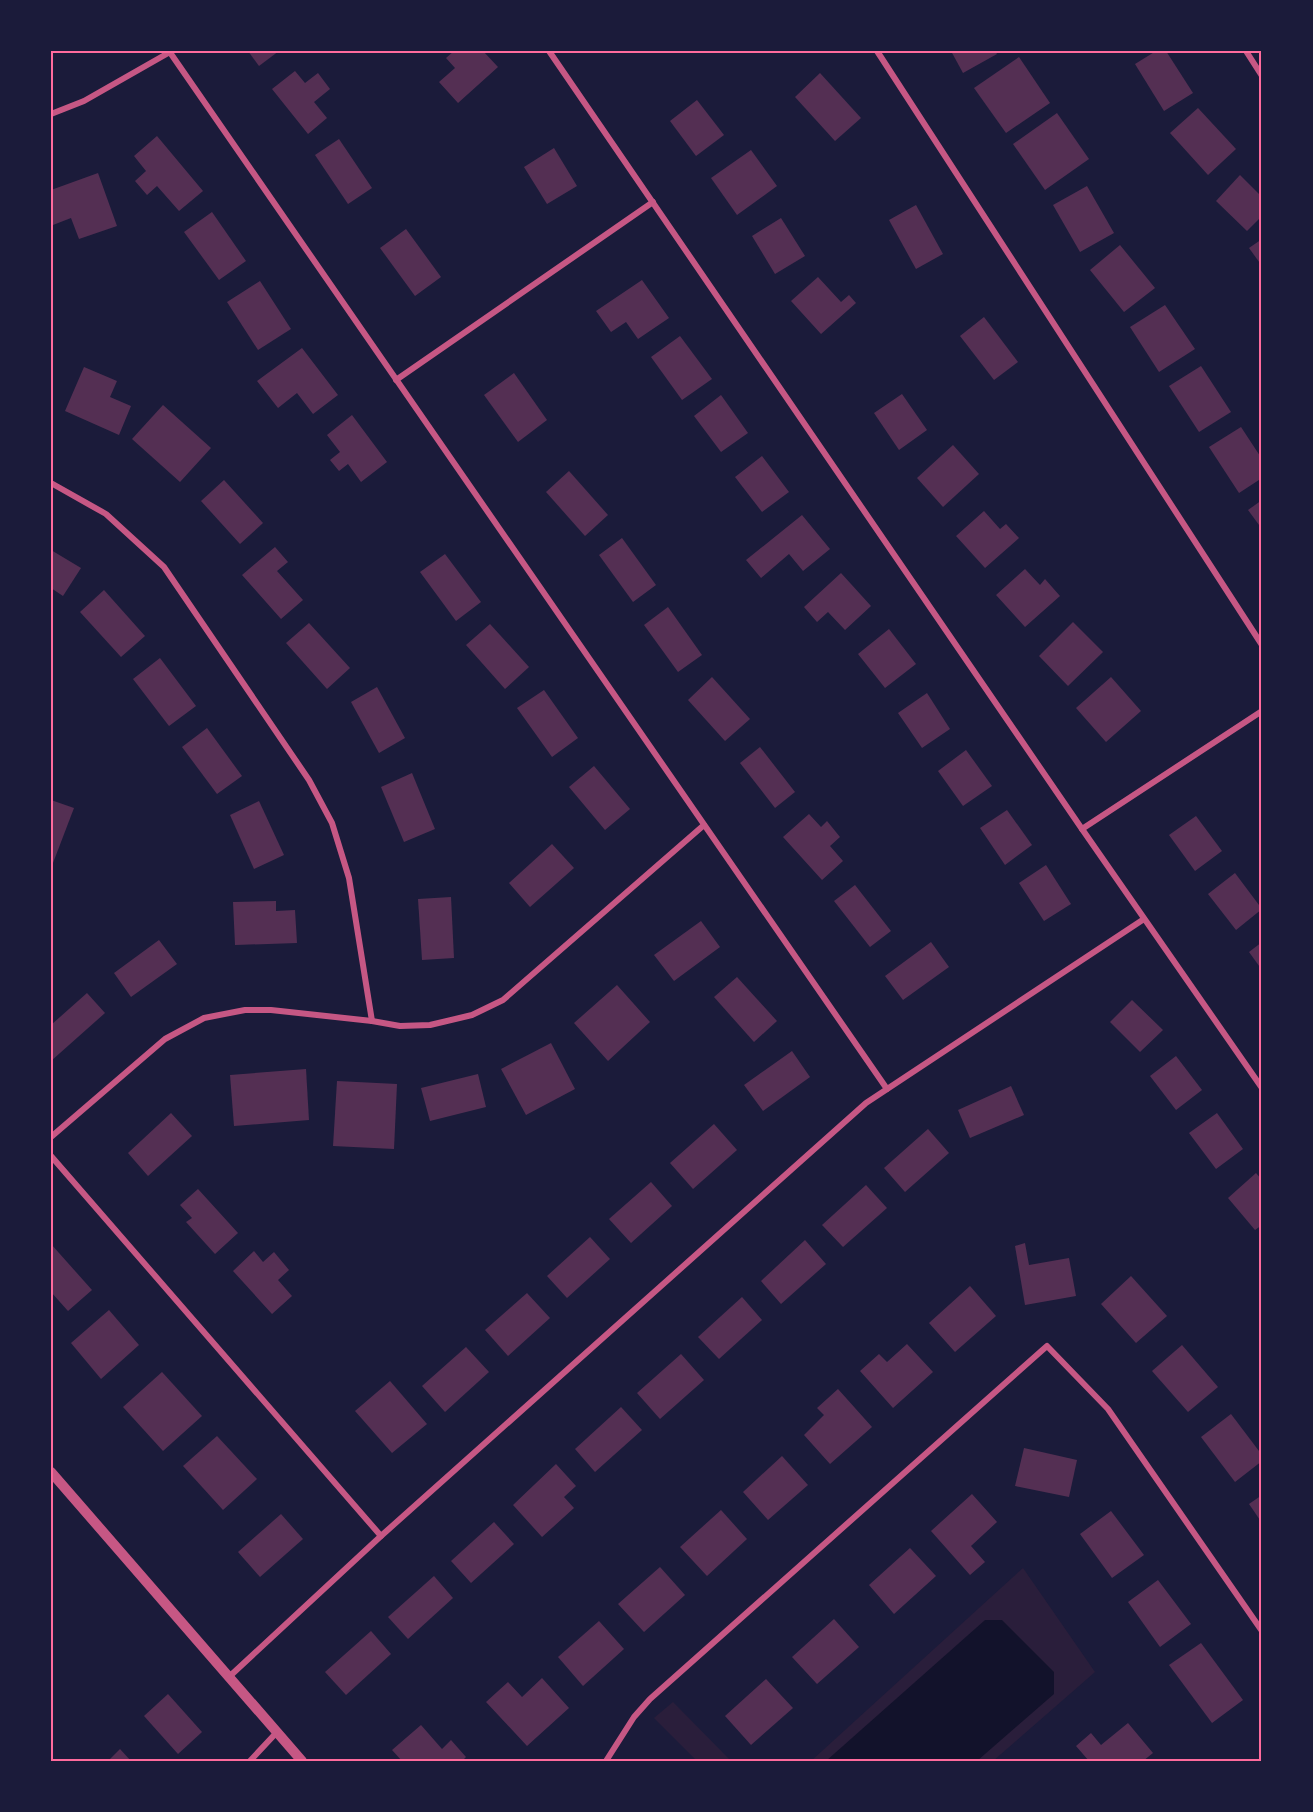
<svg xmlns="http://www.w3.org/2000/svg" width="1313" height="1812" viewBox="0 0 1313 1812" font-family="Jost,sans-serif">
  <rect width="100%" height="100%" fill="#1b1b3a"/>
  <g fill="#2a1e3b">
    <path d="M1023,1568L1095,1672L993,1761H811Z"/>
    <path d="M673,1702L731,1761H697L654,1718Z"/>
  </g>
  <path fill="#12122b" d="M985,1620H1002L1054,1672V1694L977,1761H826Z"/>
  <g fill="#542f53">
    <path d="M248,51H279L259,66Z"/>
    <path d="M454,51H483L498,67L458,103L439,82L455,68L446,58Z"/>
    <path d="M951,51H995L997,54L963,73Z"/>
    <path d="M1156,51H1166L1193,93L1164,111L1135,64Z"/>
    <path d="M1019,57L1050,103L1006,133L974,88Z"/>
    <path d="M295,71L305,83L318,73L330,89L314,102L327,118L308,134L272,89Z"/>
    <path d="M820,73L861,118L835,141L795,97Z"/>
    <path d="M697,100L724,135L696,156L670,121Z"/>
    <path d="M1198,108L1236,149L1208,175L1170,133Z"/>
    <path d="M1057,113L1089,159L1045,190L1013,144Z"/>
    <path d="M157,136L203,191L179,211L157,186L147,195L135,181L146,171L134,156Z"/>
    <path d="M339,139L372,188L348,204L315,155Z"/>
    <path d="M554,148L577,186L547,204L524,167Z"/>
    <path d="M751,150L777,186L737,215L711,178Z"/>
    <path d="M98,173L117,226L79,239L71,218L53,225L51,190Z"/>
    <path d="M1240,175L1262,197V216L1247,231L1216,201Z"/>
    <path d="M1087,186L1114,233L1080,252L1053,205Z"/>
    <path d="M916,205L943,254L916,269L889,220Z"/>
    <path d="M212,212L246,261L219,280L184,232Z"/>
    <path d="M781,218L805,256L775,274L752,236Z"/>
    <path d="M406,229L441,277L415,296L380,248Z"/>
    <path d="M1262,239V266L1249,248Z"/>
    <path d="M1120,245L1155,288L1124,312L1090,270Z"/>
    <path d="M818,277L841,302L849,295L856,303L821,334L791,301Z"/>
    <path d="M642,280L669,318L638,339L626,322L611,332L596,311Z"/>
    <path d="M260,281L291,329L258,350L227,302Z"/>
    <path d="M1165,305L1195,349L1159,372L1130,327Z"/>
    <path d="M984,317L1018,362L994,380L960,336Z"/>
    <path d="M680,336L712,379L682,400L651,357Z"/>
    <path d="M302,348L338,395L313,414L297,393L278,408L257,381Z"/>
    <path d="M1201,366L1231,412L1199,432L1169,386Z"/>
    <path d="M84,367L117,381L110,397L131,406L119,435L65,411Z"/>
    <path d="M514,373L547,420L518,442L484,395Z"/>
    <path d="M902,394L927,430L899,450L874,413Z"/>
    <path d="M721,395L748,433L721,452L694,416Z"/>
    <path d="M163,405L211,448L180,482L132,439Z"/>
    <path d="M352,415L387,462L361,482L348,464L339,471L330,460L340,452L327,435Z"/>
    <path d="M1241,427L1262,459V478L1239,493L1209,447Z"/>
    <path d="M953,445L979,474L943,507L917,478Z"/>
    <path d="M762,456L789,492L762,512L735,477Z"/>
    <path d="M569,471L608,515L585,536L546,492Z"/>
    <path d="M224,480L263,523L240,544L201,501Z"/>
    <path d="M1262,500V529L1248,510Z"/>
    <path d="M984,511L1000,529L1006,524L1019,538L985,568L956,536Z"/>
    <path d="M802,515L830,549L803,571L789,554L761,578L746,560Z"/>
    <path d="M622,538L656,585L633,602L599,555Z"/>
    <path d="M275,547L288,562L277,571L303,600L281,619L242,575Z"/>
    <path d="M51,550L81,568L63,596L51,588Z"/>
    <path d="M445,554L481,602L456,621L420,572Z"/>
    <path d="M1025,569L1040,585L1045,579L1060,596L1025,627L996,595Z"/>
    <path d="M841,573L871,606L845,630L828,612L817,622L804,607Z"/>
    <path d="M104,590L145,636L121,657L80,612Z"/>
    <path d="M668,607L702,655L678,672L644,625Z"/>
    <path d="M1073,622L1103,652L1068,686L1039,656Z"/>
    <path d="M309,623L350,668L327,689L286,643Z"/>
    <path d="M490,624L529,667L505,689L466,645Z"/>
    <path d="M889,629L916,664L885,688L858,654Z"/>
    <path d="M160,658L196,706L169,726L133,679Z"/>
    <path d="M712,677L750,719L725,741L688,700Z"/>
    <path d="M1111,677L1141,711L1106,742L1076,708Z"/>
    <path d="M377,687L405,738L379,753L351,702Z"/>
    <path d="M544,690L578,738L552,757L517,708Z"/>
    <path d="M927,693L950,729L922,748L898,713Z"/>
    <path d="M207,728L242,776L217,794L182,747Z"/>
    <path d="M760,747L795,792L775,808L740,763Z"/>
    <path d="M966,750L992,786L963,806L938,771Z"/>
    <path d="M594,766L630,809L605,830L569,787Z"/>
    <path d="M412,773L435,829L404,842L381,787Z"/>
    <path d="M51,800L74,808L53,863L51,862Z"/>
    <path d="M259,801L284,855L254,869L230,815Z"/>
    <path d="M1007,810L1032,845L1005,865L980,828Z"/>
    <path d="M809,814L821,827L827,821L840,837L830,846L843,861L822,880L783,837Z"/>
    <path d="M1196,816L1222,851L1195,871L1169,835Z"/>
    <path d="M552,844L574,868L530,907L509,883Z"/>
    <path d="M1046,865L1071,904L1044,921L1019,883Z"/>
    <path d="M1235,873L1262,909L1236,930L1208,894Z"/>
    <path d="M855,885L891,931L870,947L834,901Z"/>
    <path d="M451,897L454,958L422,960L418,899Z"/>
    <path d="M276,901V911L295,910L297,943L235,945L233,902Z"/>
    <path d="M701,921L720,947L674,981L654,955Z"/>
    <path d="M159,940L177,964L131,997L114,973Z"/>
    <path d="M931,942L949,967L903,1000L885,976Z"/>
    <path d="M1262,942V970L1249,952Z"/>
    <path d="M737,977L777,1021L754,1042L714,997Z"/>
    <path d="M617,985L650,1022L608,1061L574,1023Z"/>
    <path d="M87,993L105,1013L51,1061V1025Z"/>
    <path d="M1132,1000L1163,1030L1140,1052L1110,1022Z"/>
    <path d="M551,1043L575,1089L526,1115L501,1069Z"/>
    <path d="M792,1051L810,1077L763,1111L744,1085Z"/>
    <path d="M1176,1056L1202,1090L1176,1110L1150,1076Z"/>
    <path d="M306,1069L309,1120L234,1126L230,1075Z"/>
    <path d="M478,1074L486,1107L430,1121L421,1088Z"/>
    <path d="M337,1081L397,1084L394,1149L333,1146Z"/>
    <path d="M1011,1086L1024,1115L970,1138L958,1110Z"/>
    <path d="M171,1113L192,1136L148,1176L128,1153Z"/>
    <path d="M1217,1113L1243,1149L1216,1169L1189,1133Z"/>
    <path d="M714,1124L737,1150L693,1189L670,1163Z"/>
    <path d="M928,1129L949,1153L905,1192L884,1168Z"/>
    <path d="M1256,1173L1262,1180V1225L1255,1230L1228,1198Z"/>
    <path d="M651,1182L672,1206L631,1243L609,1219Z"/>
    <path d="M866,1185L887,1208L843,1247L822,1225Z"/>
    <path d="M198,1189L238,1233L215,1254L186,1222L192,1218L180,1205Z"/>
    <path d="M590,1237L610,1259L567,1298L547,1276Z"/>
    <path d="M805,1240L826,1264L781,1304L761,1281Z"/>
    <path d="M1025,1243L1029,1265L1069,1258L1076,1296L1025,1305L1015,1246Z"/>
    <path d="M51,1244L92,1290L68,1311L51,1292Z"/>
    <path d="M254,1251L263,1262L274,1252L289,1270L278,1280L292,1296L272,1314L233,1271Z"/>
    <path d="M1131,1276L1167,1316L1136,1343L1101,1304Z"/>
    <path d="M970,1286L996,1316L955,1352L929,1323Z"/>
    <path d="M527,1293L550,1318L508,1356L485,1330Z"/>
    <path d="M742,1297L762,1320L719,1359L698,1337Z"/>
    <path d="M109,1310L139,1345L101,1379L71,1343Z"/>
    <path d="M907,1344L933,1372L893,1408L860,1371L879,1354L887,1362Z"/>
    <path d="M1182,1345L1218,1387L1188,1412L1152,1371Z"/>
    <path d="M466,1347L489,1372L445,1412L422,1386Z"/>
    <path d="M681,1354L704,1380L660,1419L637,1393Z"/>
    <path d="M162,1372L202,1416L163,1451L123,1407Z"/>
    <path d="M390,1381L427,1424L392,1453L355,1411Z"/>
    <path d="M838,1389L872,1427L830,1464L804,1435L824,1415L817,1408Z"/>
    <path d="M621,1407L642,1430L595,1472L575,1449Z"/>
    <path d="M1231,1414L1262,1455V1461L1235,1482L1201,1437Z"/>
    <path d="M217,1436L257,1479L223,1510L183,1466Z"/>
    <path d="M1024,1448L1077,1460L1069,1497L1015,1486Z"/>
    <path d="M782,1456L808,1485L768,1520L743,1492Z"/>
    <path d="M556,1464L576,1486L564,1497L574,1508L542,1537L513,1505Z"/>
    <path d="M972,1494L997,1522L971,1546L985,1562L970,1575L931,1531Z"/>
    <path d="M1262,1495V1523L1249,1504Z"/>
    <path d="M721,1510L747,1539L707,1576L680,1547Z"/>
    <path d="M1111,1511L1144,1555L1112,1578L1080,1534Z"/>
    <path d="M281,1514L303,1539L260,1577L238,1552Z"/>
    <path d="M494,1522L514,1544L471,1583L451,1561Z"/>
    <path d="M910,1548L936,1576L894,1614L869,1585Z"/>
    <path d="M660,1567L685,1595L644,1632L618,1604Z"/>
    <path d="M434,1576L453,1598L408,1639L388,1617Z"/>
    <path d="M1158,1580L1191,1624L1160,1647L1128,1602Z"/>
    <path d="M834,1619L859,1647L817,1684L792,1657Z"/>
    <path d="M599,1621L624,1649L583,1686L558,1657Z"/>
    <path d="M371,1631L391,1654L346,1695L325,1672Z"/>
    <path d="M1201,1643L1243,1700L1212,1723L1169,1665Z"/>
    <path d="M542,1678L569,1708L527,1746L486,1702L508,1682L522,1697Z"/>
    <path d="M766,1679L793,1708L751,1745L725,1716Z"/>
    <path d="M168,1694L202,1732L178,1754L144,1716Z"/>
    <path d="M1128,1723L1153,1753L1143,1761H1089L1076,1746L1091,1733L1101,1745Z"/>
    <path d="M421,1725L442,1749L451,1740L466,1757L462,1761H402L392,1750Z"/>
    <path d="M120,1749L131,1761H108Z"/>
  </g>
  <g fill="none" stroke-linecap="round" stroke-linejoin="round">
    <g stroke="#c65784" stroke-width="6">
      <path d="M169,51L887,1089"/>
      <path d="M549,51L1082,829L1262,1088"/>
      <path d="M877,51L1262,645"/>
      <path d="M1246,51L1262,76"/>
      <path d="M51,114L84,101L170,52"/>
      <path d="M396,380L653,202"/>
      <path d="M51,483L106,514L164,567L309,780L332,823L349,878L372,1021"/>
      <path d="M1082,829L1262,711"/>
      <path d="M51,1137L165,1039L204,1018L245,1010H271L372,1021L400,1026L430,1025L472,1015L503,1000L704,825"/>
      <path d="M51,1156L381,1536"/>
      <path d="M230,1676L381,1536L866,1103L1144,919"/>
      <path d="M250,1761L277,1732"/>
      <path d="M606,1761L634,1717L650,1699L1047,1346L1108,1409L1262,1631"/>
    </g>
    <path stroke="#c65784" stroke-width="10" d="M51,1472L302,1761"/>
  </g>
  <rect width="1313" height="1812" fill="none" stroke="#1b1b3a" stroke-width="105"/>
  <rect x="52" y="52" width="1208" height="1708" fill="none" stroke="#ff6b9d" stroke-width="2"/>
</svg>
